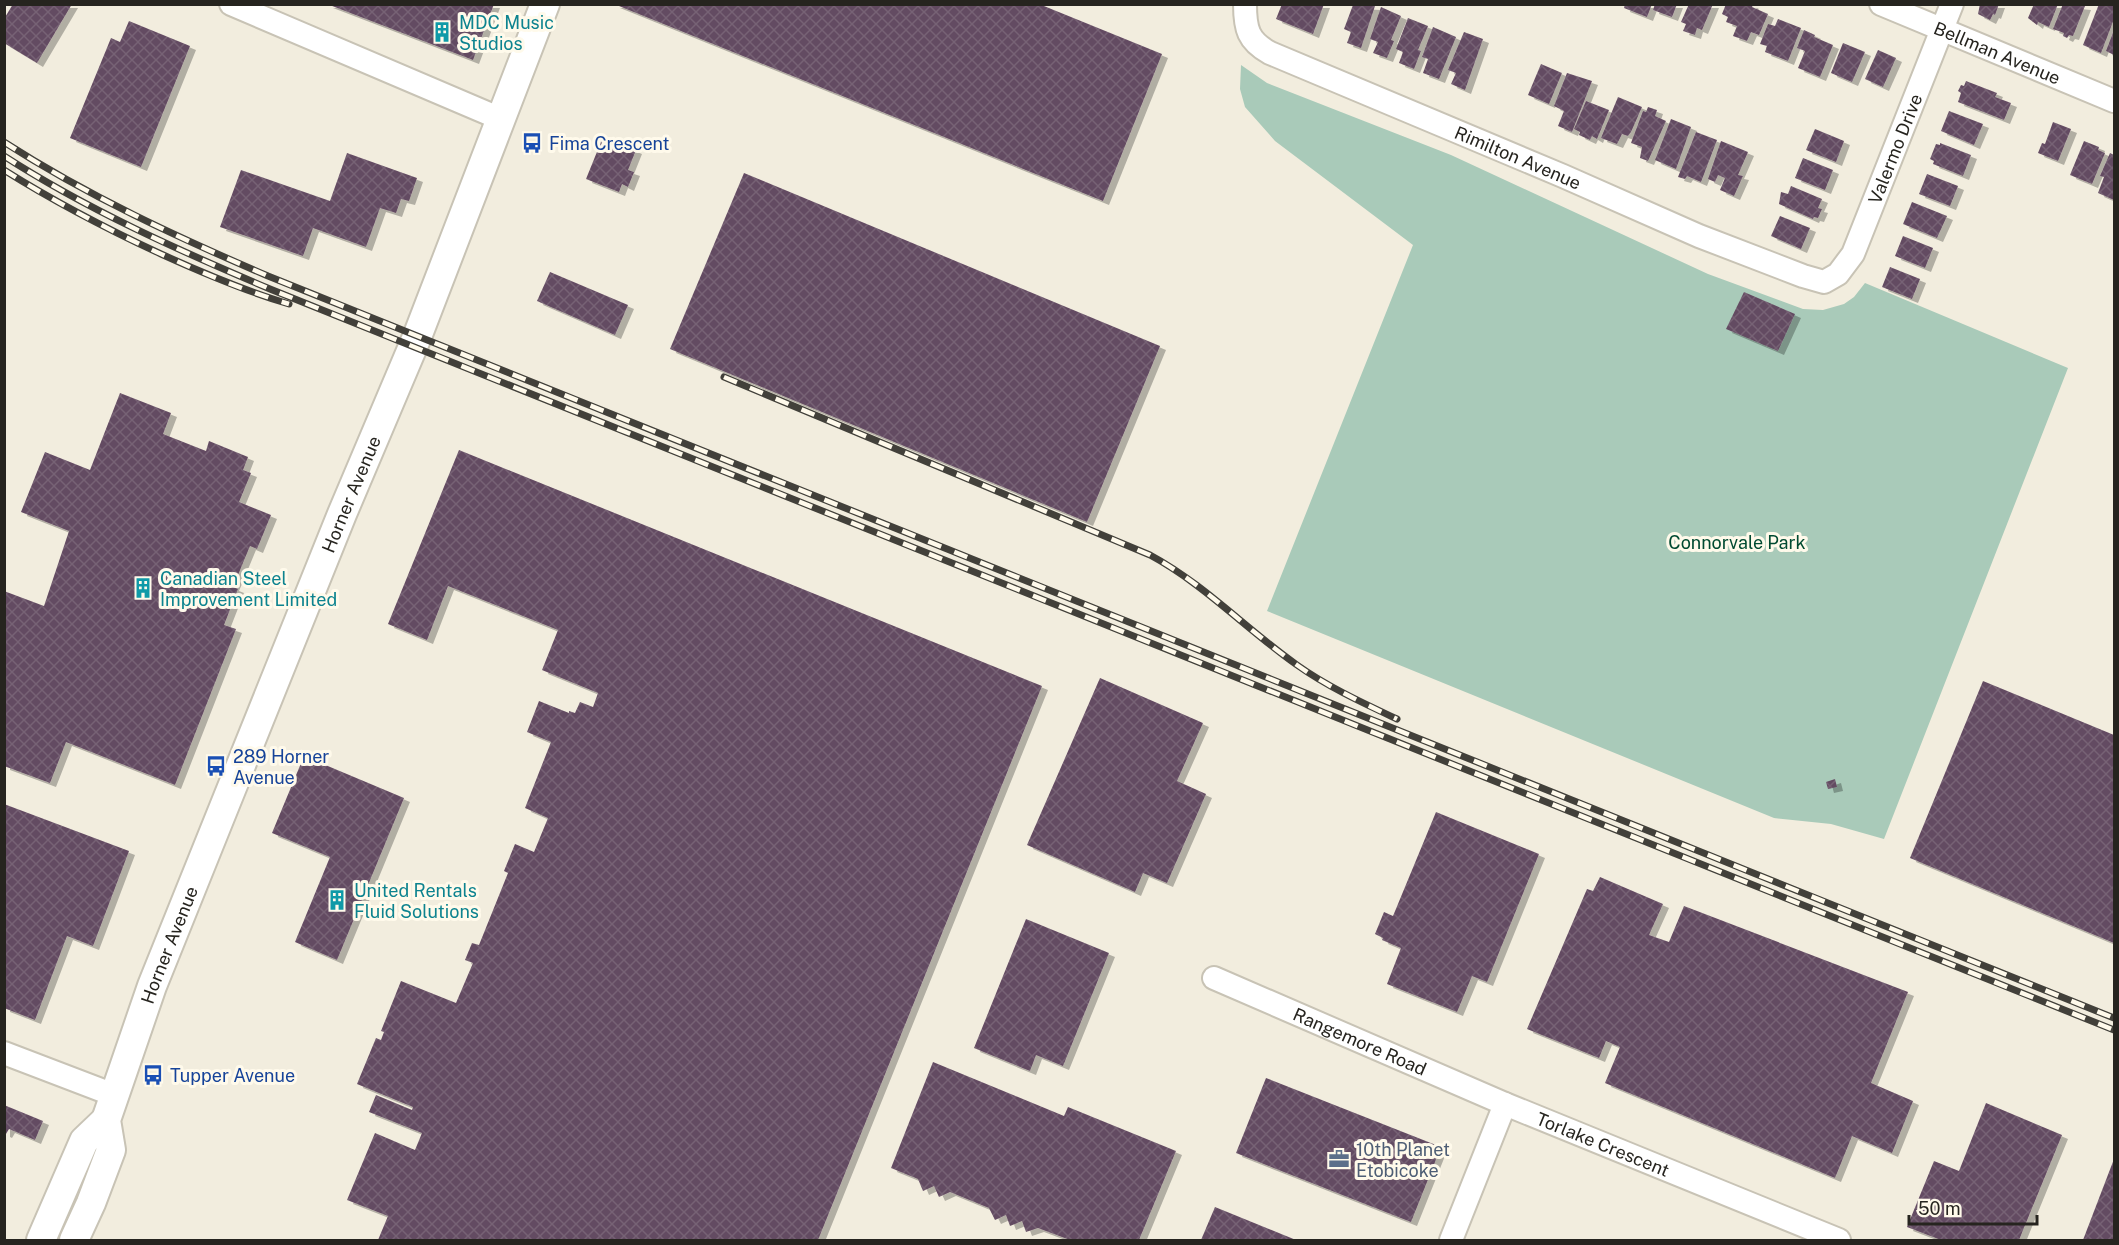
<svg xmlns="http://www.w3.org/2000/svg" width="2119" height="1245" viewBox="0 0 2119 1245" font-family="'Public Sans',sans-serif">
  <defs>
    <pattern id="building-cross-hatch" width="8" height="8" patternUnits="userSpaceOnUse" patternTransform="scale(1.5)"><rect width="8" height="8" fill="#644b62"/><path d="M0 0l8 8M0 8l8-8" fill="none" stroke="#766274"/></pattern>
    <filter id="shadow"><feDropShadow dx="6" dy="4" stdDeviation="0" flood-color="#0004"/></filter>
  </defs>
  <rect width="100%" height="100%" fill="#f2edde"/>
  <path fill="#a9cab9" d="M1241,65L1267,83L1451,155L1708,274L1803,309L1823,310L1844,304L1854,297L1865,283L2068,368L1884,839L1831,824L1774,818L1267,611L1413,245L1275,141L1245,107L1240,89Z"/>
  <g fill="url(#building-cross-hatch)" filter="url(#shadow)">
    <path d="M13,4H72L37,63L4,43V19Z"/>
    <path d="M327,4H494L473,60Z"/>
    <path d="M614,4H1039L1162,54L1103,201Z"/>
    <path d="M1282,4H1324L1313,34L1276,19Z"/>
    <path d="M1625,4H1652L1647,17L1624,8Z"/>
    <path d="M1655,4H1677L1672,17L1653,10Z"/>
    <path d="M1689,4H1713L1702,30L1697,28L1695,35L1683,31L1686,24L1681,22Z"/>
    <path d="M1726,4L1747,6L1751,4L1753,5L1752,7L1768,14L1759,35L1751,32L1747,41L1733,36L1737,26L1726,22L1728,17L1722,14Z"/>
    <path d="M1980,4H1999L1995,15L1993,14L1990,20L1978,14Z"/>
    <path d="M2034,4H2058L2049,27L2038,22L2037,25L2028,18Z"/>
    <path d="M2063,4L2085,6L2073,36L2069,35L2067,38L2063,36L2064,33L2053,29Z"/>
    <path d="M2099,4H2114V19L2101,53L2083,45Z"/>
    <path d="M1353,5L1375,6L1361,48L1347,43L1351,32L1344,29Z"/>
    <path d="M1381,7L1401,16L1391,40L1394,41L1387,58L1373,53L1378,42L1370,39Z"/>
    <path d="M1408,18L1428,26L1418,50L1421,51L1414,69L1399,63L1403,52L1396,49Z"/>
    <path d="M1778,19L1801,28L1788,61L1765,52L1767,46L1760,44L1768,24L1775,26Z"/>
    <path d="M129,21L190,46L141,167L70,138L111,38L120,42Z"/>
    <path d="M1433,27L1456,37L1439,79L1423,73L1428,59L1422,57Z"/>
    <path d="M1804,30L1815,35L1814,37L1833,45L1820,77L1798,68L1805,51L1797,48Z"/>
    <path d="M2114,30V55L2106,51Z"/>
    <path d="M1464,32L1483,39L1465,90L1451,84L1456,73L1448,70Z"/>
    <path d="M1843,43L1865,52L1852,82L1831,73Z"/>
    <path d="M1878,50L1896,58L1883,87L1865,79Z"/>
    <path d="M1541,64L1562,73L1549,104L1528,95Z"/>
    <path d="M1567,73L1592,81L1572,132L1558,126L1564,111L1554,106Z"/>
    <path d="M1966,81L1997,93L1995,97L2011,103L2004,120L1958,102L1961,93L1958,91L1961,85L1964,86Z"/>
    <path d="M1618,97L1642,107L1631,132L1628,136L1622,134L1617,144L1601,138Z"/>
    <path d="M1586,101L1609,110L1597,139L1592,136L1590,140L1579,135L1580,132L1574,129Z"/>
    <path d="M1648,107L1657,110L1655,116L1666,121L1648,161L1640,158L1642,147L1631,143L1643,111L1646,112Z"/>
    <path d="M1949,111L1983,124L1974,145L1941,131Z"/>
    <path d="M1671,119L1691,127L1676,169L1655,160Z"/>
    <path d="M2053,122L2071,129L2058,161L2038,153L2042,143L2045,144Z"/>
    <path d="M1815,129L1844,141L1836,162L1806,150Z"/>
    <path d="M1696,132L1717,140L1701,182L1687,176L1685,179L1678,177Z"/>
    <path d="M603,137L636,150L628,170L634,172L628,187L622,184L619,192L586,179Z"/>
    <path d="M1721,141L1748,152L1738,175L1743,176L1734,196L1720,190L1725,178L1718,175L1715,182L1708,179Z"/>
    <path d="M2084,141L2099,147L2098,150L2105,153L2092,184L2070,175Z"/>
    <path d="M1940,143L1971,155L1963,176L1933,164L1934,161L1930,159L1936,144L1940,145Z"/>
    <path d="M347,153L417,178L409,201L401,199L396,213L380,208L366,247L313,228L303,256L220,227L241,170L330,201Z"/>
    <path d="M2110,153L2114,155V200L2098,193L2104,177L2100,176Z"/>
    <path d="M1803,158L1833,170L1825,190L1795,178Z"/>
    <path d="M744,173L1160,346L1087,522L670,349Z"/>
    <path d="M1927,174L1958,186L1950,206L1919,194Z"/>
    <path d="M1791,186L1822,199L1818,208L1822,209L1818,218L1814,217L1813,219L1779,204L1781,192L1788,194Z"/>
    <path d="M1912,202L1947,216L1937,238L1903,224Z"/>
    <path d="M1780,216L1810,228L1801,249L1771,236Z"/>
    <path d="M1903,236L1933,248L1925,268L1895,256Z"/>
    <path d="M1890,267L1920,279L1912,299L1882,287Z"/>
    <path d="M550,272L628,305L615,335L537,301Z"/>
    <path d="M1744,292L1795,314L1778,351L1726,329Z"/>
    <path d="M120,393L171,413L163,434L206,451L209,441L248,457L243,470L251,473L239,502L271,515L257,549L250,546L233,587L238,589L224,625L236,629L175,785L66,742L50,783L4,766V591L44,606L69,531L21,512L45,452L90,470Z"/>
    <path d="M459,450L1042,686L818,1240H378L388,1216L347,1200L375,1133L415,1150L422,1133L369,1112L376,1095L412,1110L413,1107L357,1084L376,1038L381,1040L384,1032L381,1031L401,981L456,1003L473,963L465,960L472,943L479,945L508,873L504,871L515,844L534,852L548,818L525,808L551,742L527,732L539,701L569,713V711L575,713L580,702L593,707L598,693L542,670L558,630L448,586L427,640L388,624Z"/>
    <path d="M1100,678L1203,723L1177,781L1206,794L1167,883L1143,873L1135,892L1027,845Z"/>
    <path d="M1983,681L2114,735V943L1910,858Z"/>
    <path d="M304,756L404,798L337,960L295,942L330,857L272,833Z"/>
    <path d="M1835,779L1837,787L1828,789L1826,782Z"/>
    <path d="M4,804L129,851L93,946L67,936L35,1020L4,1008Z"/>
    <path d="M1436,812L1539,854L1487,982L1472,976L1457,1012L1387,984L1401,948L1382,940L1383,938L1375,934L1384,912L1393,916Z"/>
    <path d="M1600,877L1663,904L1649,935L1669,942L1684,906L1908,992L1871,1083L1913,1101L1892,1153L1852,1136L1835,1178L1605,1083L1620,1047L1606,1041L1599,1058L1527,1029L1587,889L1593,891Z"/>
    <path d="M1026,919L1109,953L1063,1066L1036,1055L1030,1071L974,1048Z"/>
    <path d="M933,1062L1064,1116L1068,1107L1176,1151L1139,1240H1070L1038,1228L1026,1232L1022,1221L1010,1226L1006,1215L995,1220L989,1208L950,1192L939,1197L934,1186L923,1191L918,1179L891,1168Z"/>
    <path d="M1266,1078L1441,1147L1411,1222L1236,1153Z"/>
    <path d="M1986,1103L2062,1135L2019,1240H1941L1907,1227L1934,1161L1959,1171Z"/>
    <path d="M4,1105L43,1121L35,1140L9,1129L6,1134L4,1133Z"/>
    <path d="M2114,1159V1240H2083Z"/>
    <path d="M1215,1207L1296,1240H1201Z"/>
  </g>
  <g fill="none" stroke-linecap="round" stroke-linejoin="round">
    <g stroke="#c8c3b5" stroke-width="26">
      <g id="minor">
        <path d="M231,4L501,119"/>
        <path id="s1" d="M1245,4C1245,29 1248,41 1270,53L1563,176L1699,236L1803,276L1824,282L1838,274L1853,254L1952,4"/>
        <path id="s2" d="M1881,4L2114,101"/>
        <path id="s3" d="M1214,978L1505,1104L1839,1240"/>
        <path d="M4,1053L114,1095"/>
        <path d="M1451,1240L1505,1104"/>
      </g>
    </g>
    <g stroke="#c8c3b5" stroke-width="32">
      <g id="major">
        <path d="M41,1240L84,1141L106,1120"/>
        <path id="s4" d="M74,1240L91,1203L111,1150L106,1120L152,986L342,514L417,337L545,4"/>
      </g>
    </g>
    <use href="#minor" stroke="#fff" stroke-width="22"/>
    <use href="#major" stroke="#fff" stroke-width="28"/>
    <g stroke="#42403a" stroke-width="7">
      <g id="rail">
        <path d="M4,142C88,196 177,237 268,276L2114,1018"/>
        <path d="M4,156C88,210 178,250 270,289L2114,1030"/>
        <path d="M4,170C55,202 107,229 161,254C203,273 245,291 289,304"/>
        <path d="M724,377L1150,555C1204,584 1246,629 1297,665C1328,687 1363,703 1397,719"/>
      </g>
    </g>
    <use href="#rail" stroke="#fffaeb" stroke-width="4.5" stroke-dasharray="14" stroke-linecap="butt"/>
  </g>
  <defs>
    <g id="building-bare" transform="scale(1.62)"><path d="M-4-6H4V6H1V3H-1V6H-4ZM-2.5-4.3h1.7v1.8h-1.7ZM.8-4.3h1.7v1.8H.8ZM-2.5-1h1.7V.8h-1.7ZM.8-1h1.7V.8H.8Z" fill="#0f9aa8" stroke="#fffaeb" stroke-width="2.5" paint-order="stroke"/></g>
    <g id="bus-bare" transform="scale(1.62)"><path d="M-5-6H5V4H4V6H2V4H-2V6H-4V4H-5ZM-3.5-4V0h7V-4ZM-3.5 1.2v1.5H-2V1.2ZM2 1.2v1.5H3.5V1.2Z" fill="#1a4fb4" stroke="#fffaeb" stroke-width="2.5" paint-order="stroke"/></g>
    <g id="office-bare" transform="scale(1.62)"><path d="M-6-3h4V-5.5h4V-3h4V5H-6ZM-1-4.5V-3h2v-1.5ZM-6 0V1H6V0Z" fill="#5c6f8a" stroke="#fffaeb" stroke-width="2.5" paint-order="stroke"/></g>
  </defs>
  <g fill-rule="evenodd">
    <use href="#building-bare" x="442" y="32"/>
    <use href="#bus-bare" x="532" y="143"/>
    <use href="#building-bare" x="143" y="588"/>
    <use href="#bus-bare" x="216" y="766"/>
    <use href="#building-bare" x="337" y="900"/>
    <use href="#bus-bare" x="153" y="1075"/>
    <use href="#office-bare" x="1339" y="1159"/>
  </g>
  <g text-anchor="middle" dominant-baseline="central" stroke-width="6" stroke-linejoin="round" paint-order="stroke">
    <g font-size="18" fill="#0d838f" stroke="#fffaeb" text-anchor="start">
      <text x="459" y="22">MDC Music<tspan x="459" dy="21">Studios</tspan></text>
      <text x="160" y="578">Canadian Steel<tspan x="160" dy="21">Improvement Limited</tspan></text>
      <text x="354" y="890">United Rentals<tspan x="354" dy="21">Fluid Solutions</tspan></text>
    </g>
    <g font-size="18" fill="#26241f" stroke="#fffaeb">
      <text stroke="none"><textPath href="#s2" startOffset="126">Bellman Avenue</textPath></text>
      <text stroke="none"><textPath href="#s1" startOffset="813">Valermo Drive</textPath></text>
      <text stroke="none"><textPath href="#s1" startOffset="328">Rimilton Avenue</textPath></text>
      <text stroke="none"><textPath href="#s4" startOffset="800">Horner Avenue</textPath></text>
      <text stroke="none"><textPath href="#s4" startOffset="314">Horner Avenue</textPath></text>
      <text stroke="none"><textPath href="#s3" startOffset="159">Rangemore Road</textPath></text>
      <text stroke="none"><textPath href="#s3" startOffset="423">Torlake Crescent</textPath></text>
    </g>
    <g font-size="18" fill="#164399" stroke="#fffaeb" text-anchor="start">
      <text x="549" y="143">Fima Crescent</text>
      <text x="233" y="756">289 Horner<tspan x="233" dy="21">Avenue</tspan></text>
      <text x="170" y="1075">Tupper Avenue</text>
    </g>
    <g font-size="18" fill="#004a31" stroke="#fffaeb">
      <text x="1737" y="542">Connorvale Park</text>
    </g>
    <g font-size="18" fill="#4e5e75" stroke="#fffaeb" text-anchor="start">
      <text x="1356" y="1149">10th Planet<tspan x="1356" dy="21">Etobicoke</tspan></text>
    </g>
  </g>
  <rect width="2119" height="1245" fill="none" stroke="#26241f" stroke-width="12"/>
  <path d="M1909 1215v9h128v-9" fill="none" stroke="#26241f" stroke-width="3"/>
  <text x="1918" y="1215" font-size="18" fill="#26241f" stroke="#fffaeb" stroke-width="4.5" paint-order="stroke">50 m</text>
</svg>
